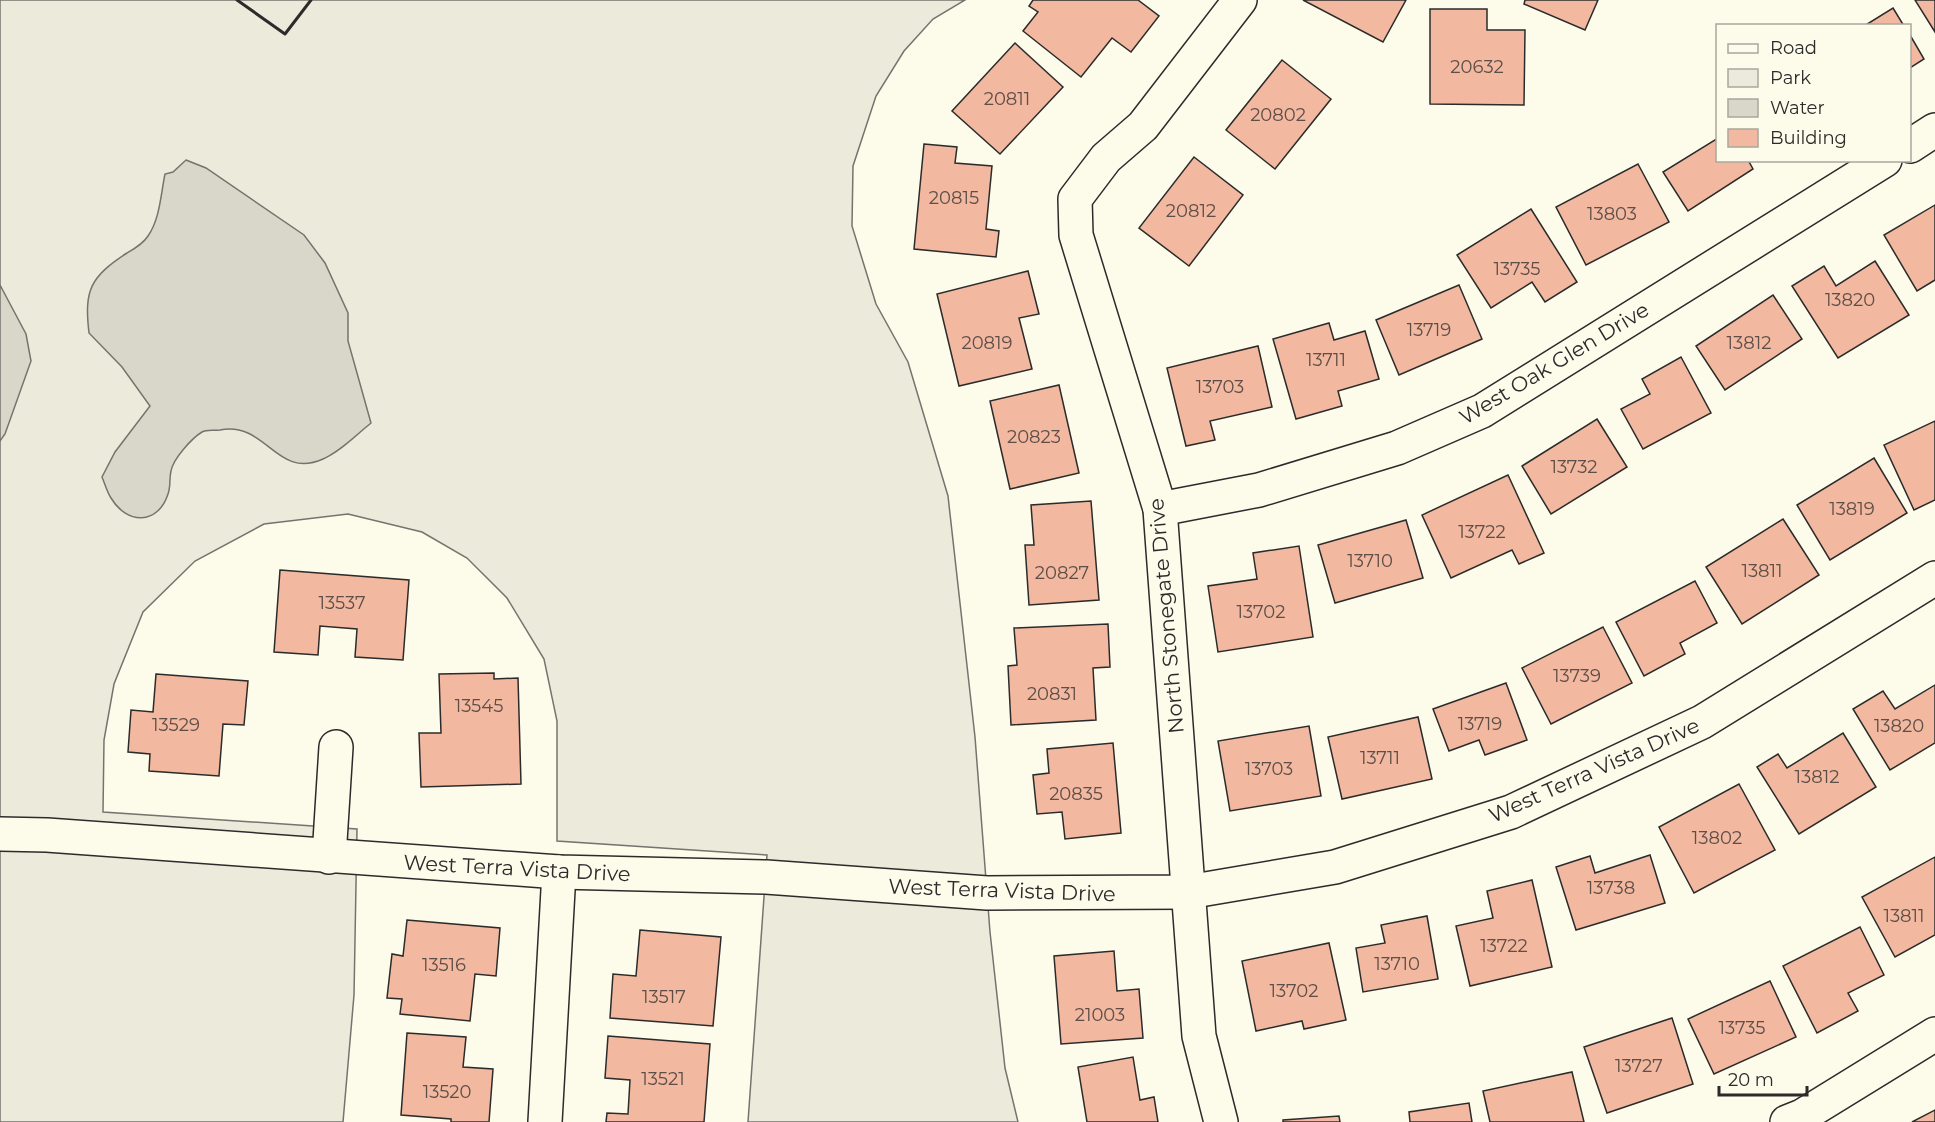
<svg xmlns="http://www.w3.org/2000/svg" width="1935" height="1122" viewBox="0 0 1935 1122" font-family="Montserrat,sans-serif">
  <rect width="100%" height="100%" fill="#fdfbea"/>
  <path fill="#ecebdb" stroke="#74746e" stroke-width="1.5" d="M0,0H965L933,19L904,51L876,96L853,166L852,226L876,304L908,362L948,496L975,737L990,932L1005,1068L1018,1122H748L767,855L557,841V721L544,659L507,598L467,558L422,532L348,514L264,524L195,561L143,612L114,684L104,740L103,812L357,829L354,995L343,1122H0Z"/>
  <g fill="#d8d7c9" stroke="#74746e" stroke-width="1.5">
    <path d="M186,160L206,168L304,235L325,263L348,313V341L371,423C356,435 341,451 323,459C276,480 267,421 220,430C214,431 207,429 202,432C192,438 173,459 171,471C169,479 171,486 168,494C158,525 127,525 111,498C107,492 105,484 102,477L115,452L150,406L122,367L89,333C84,290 90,277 127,253C134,249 143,244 148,236C160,219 161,193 165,174L173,172Z"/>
    <path d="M0,285L26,334L31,361L5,434L0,441Z"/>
  </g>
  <g fill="#f2b8a0" stroke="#2b2b2b" stroke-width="1.5">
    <path d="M1033,0H1138L1159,16L1131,52L1112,38L1081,77L1023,31L1038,12L1029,6Z"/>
    <path d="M1303,0H1406L1383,42Z"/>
    <path d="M1525,0H1598L1585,30L1524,4Z"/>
    <path d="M1915,0H1935V32Z"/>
    <path d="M1893,8L1904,26H1864Z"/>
    <path d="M1430,9H1487V30H1525L1524,105L1430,104Z"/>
    <path d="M1910,35L1924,59L1910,68Z"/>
    <path d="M1015,43L1063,87L1000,154L952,111Z"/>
    <path d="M1282,60L1331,99L1275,169L1226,130Z"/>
    <path d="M1718,138V160H1748L1753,169L1688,211L1663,172Z"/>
    <path d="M924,144L957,147L955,163L992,166L986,229L999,231L996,257L914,249Z"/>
    <path d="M1194,157L1243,195L1189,266L1139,228Z"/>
    <path d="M1638,164L1669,222L1586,265L1556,207Z"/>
    <path d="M1935,205V280L1917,291L1884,235Z"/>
    <path d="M1531,209L1577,282L1545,302L1532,282L1491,308L1457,255Z"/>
    <path d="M1875,261L1909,315L1838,358L1792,286L1824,266L1836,286Z"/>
    <path d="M1028,271L1039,314L1019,318L1032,369L959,386L937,294Z"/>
    <path d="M1459,285L1482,339L1399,375L1376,320Z"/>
    <path d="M1773,295L1802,339L1725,390L1696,346Z"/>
    <path d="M1329,323L1334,340L1365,331L1379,379L1338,391L1342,406L1296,419L1273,339Z"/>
    <path d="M1258,346L1272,407L1210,421L1215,440L1186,446L1167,368Z"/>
    <path d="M1681,357L1711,413L1643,449L1621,409L1650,394L1642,379Z"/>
    <path d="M1059,385L1079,473L1010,489L990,401Z"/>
    <path d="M1597,419L1627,467L1551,514L1522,466Z"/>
    <path d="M1935,421V500L1914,510L1884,445Z"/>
    <path d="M1874,458L1907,513L1830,560L1797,505Z"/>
    <path d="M1508,475L1544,553L1519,564L1512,550L1451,578L1422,515Z"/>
    <path d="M1091,501L1099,600L1029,605L1025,545H1034L1031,505Z"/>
    <path d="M1783,519L1819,575L1742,624L1706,567Z"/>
    <path d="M1406,520L1423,578L1335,603L1318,545Z"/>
    <path d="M1299,546L1313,637L1218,652L1208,586L1257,579L1253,553Z"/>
    <path d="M280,570L409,580L403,660L355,657L357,629L320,626L318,655L274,652Z"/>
    <path d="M1695,581L1717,623L1680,643L1685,654L1644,676L1616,622Z"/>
    <path d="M1108,624L1110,667L1093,668L1096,720L1011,725L1008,666L1017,665L1014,628Z"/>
    <path d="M1603,627L1632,683L1551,724L1522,668Z"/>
    <path d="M494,673V679L518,678L521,784L421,787L419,733H441L439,674Z"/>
    <path d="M156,674L248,681L244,725L223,724L219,776L149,771L150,754L128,752L131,710L153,712Z"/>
    <path d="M1506,683L1527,740L1485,755L1479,740L1449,751L1433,709Z"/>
    <path d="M1935,685V743L1890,770L1853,709L1883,691L1895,709Z"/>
    <path d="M1418,717L1432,779L1342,799L1328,737Z"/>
    <path d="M1309,726L1321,796L1230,811L1218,741Z"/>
    <path d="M1843,733L1876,787L1799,834L1757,767L1778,754L1787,768Z"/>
    <path d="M1113,743L1121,833L1065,839L1062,812L1037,814L1033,775L1049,773L1047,749Z"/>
    <path d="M1739,784L1775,850L1694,893L1659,827Z"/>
    <path d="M1650,855L1665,903L1576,930L1556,867L1590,856L1595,873Z"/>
    <path d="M1935,857V935L1895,957L1862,897Z"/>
    <path d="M1532,880L1552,967L1470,986L1456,926L1493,918L1487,891Z"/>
    <path d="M1427,916L1438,979L1363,992L1356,948L1385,943L1381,925Z"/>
    <path d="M407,920L500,928L496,976L475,974L470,1021L400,1014L402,999L387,998L392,954L403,956Z"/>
    <path d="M1860,927L1884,975L1848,993L1858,1011L1817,1033L1783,966Z"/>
    <path d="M640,930L721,937L713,1026L610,1018L613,974L636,976Z"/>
    <path d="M1329,943L1346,1020L1304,1029L1302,1021L1256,1031L1242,961Z"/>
    <path d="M1114,951L1117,991L1139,989L1143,1038L1061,1044L1054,956Z"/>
    <path d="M1770,981L1796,1037L1714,1074L1688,1019Z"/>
    <path d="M1672,1018L1693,1084L1607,1113L1584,1047Z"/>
    <path d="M407,1033L466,1037L463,1067L493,1069L489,1122H451V1119L401,1115Z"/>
    <path d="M608,1036L710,1044L704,1122H606L607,1113L628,1114L630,1080L605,1078Z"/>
    <path d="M1133,1057L1140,1100L1154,1097L1158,1122H1087L1078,1067Z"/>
    <path d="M1572,1072L1584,1122H1490L1483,1091Z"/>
    <path d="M1469,1103L1472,1122H1410L1409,1112Z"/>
    <path d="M1935,1110V1122H1912Z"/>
    <path d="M1339,1116L1340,1122H1283V1120Z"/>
  </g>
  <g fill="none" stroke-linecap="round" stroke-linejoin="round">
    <g stroke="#2b2b2b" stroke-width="36">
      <g id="minor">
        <path d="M1910,146L1935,130"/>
        <path d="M1160,509L1259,490L1397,448L1482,411L1885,160"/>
        <path d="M0,834L47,835L559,872L766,877L987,893L1188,892L1335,867L1511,812L1702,722L1935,578"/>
        <path d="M329,857L336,747"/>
        <path d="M545,1122L559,872"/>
        <path d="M1221,1122L1199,1036L1160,509L1076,235L1075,199L1106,158L1143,126L1240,0"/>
        <path d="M1787,1122L1802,1116L1935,1034"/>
      </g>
    </g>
    <use href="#minor" stroke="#fdfbea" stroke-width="33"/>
    <path stroke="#2b2b2b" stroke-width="3" d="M237,0L285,34L311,0"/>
  </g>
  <g text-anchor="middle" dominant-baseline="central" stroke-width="4.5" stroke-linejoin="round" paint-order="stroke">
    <g font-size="18" fill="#5d4e48">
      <text x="1477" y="67">20632</text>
      <text x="1007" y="99">20811</text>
      <text x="1278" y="115">20802</text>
      <text x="954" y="198">20815</text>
      <text x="1191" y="211">20812</text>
      <text x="1612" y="214">13803</text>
      <text x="1517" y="269">13735</text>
      <text x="1850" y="300">13820</text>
      <text x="1429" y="330">13719</text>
      <text x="987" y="343">20819</text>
      <text x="1749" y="343">13812</text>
      <text x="1326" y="360">13711</text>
      <text x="1220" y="387">13703</text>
      <text x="1034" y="437">20823</text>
      <text x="1574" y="467">13732</text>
      <text x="1852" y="509">13819</text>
      <text x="1482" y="532">13722</text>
      <text x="1370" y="561">13710</text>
      <text x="1762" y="571">13811</text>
      <text x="1062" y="573">20827</text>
      <text x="342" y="603">13537</text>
      <text x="1261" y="612">13702</text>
      <text x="1577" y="676">13739</text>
      <text x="1052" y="694">20831</text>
      <text x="479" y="706">13545</text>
      <text x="1480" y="724">13719</text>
      <text x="176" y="725">13529</text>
      <text x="1899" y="726">13820</text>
      <text x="1380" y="758">13711</text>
      <text x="1269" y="769">13703</text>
      <text x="1817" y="777">13812</text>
      <text x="1076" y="794">20835</text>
      <text x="1717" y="838">13802</text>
      <text x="1611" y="888">13738</text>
      <text x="1904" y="916">13811</text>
      <text x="1504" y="946">13722</text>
      <text x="1397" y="964">13710</text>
      <text x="444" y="965">13516</text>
      <text x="1294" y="991">13702</text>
      <text x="664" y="997">13517</text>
      <text x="1100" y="1015">21003</text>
      <text x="1742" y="1028">13735</text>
      <text x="1639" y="1066">13727</text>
      <text x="663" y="1079">13521</text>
      <text x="447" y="1092">13520</text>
    </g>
    <g font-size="21" fill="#2b2b2b" stroke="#fdfbea">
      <text transform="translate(1554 363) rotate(-31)">West Oak Glen Drive</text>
      <text transform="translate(1166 616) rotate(-95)">North Stonegate Drive</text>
      <text transform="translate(1594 770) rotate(-24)">West Terra Vista Drive</text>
      <text transform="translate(517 868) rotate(3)">West Terra Vista Drive</text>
      <text transform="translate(1002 890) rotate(2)">West Terra Vista Drive</text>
    </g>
  </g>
  <rect x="1716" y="24" width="195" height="138" fill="#fdfbea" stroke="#a9a89e" stroke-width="1.5"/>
  <rect x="1728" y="44" width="30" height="9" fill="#fdfbea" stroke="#a9a89e" stroke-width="1.5"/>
  <text x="1770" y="54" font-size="18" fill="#2b2b2b">Road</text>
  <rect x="1728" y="69" width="30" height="18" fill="#ecebdb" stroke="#a9a89e" stroke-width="1.5"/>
  <text x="1770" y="84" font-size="18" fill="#2b2b2b">Park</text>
  <rect x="1728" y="99" width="30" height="18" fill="#d8d7c9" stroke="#a9a89e" stroke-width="1.5"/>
  <text x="1770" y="114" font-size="18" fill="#2b2b2b">Water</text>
  <rect x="1728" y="129" width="30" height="18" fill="#f2b8a0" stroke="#a9a89e" stroke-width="1.5"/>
  <text x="1770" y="144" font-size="18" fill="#2b2b2b">Building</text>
  <path d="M1719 1086v9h88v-9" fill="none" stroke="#2b2b2b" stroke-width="3"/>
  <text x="1728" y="1086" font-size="18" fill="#2b2b2b" stroke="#fdfbea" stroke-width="4.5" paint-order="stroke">20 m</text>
</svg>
